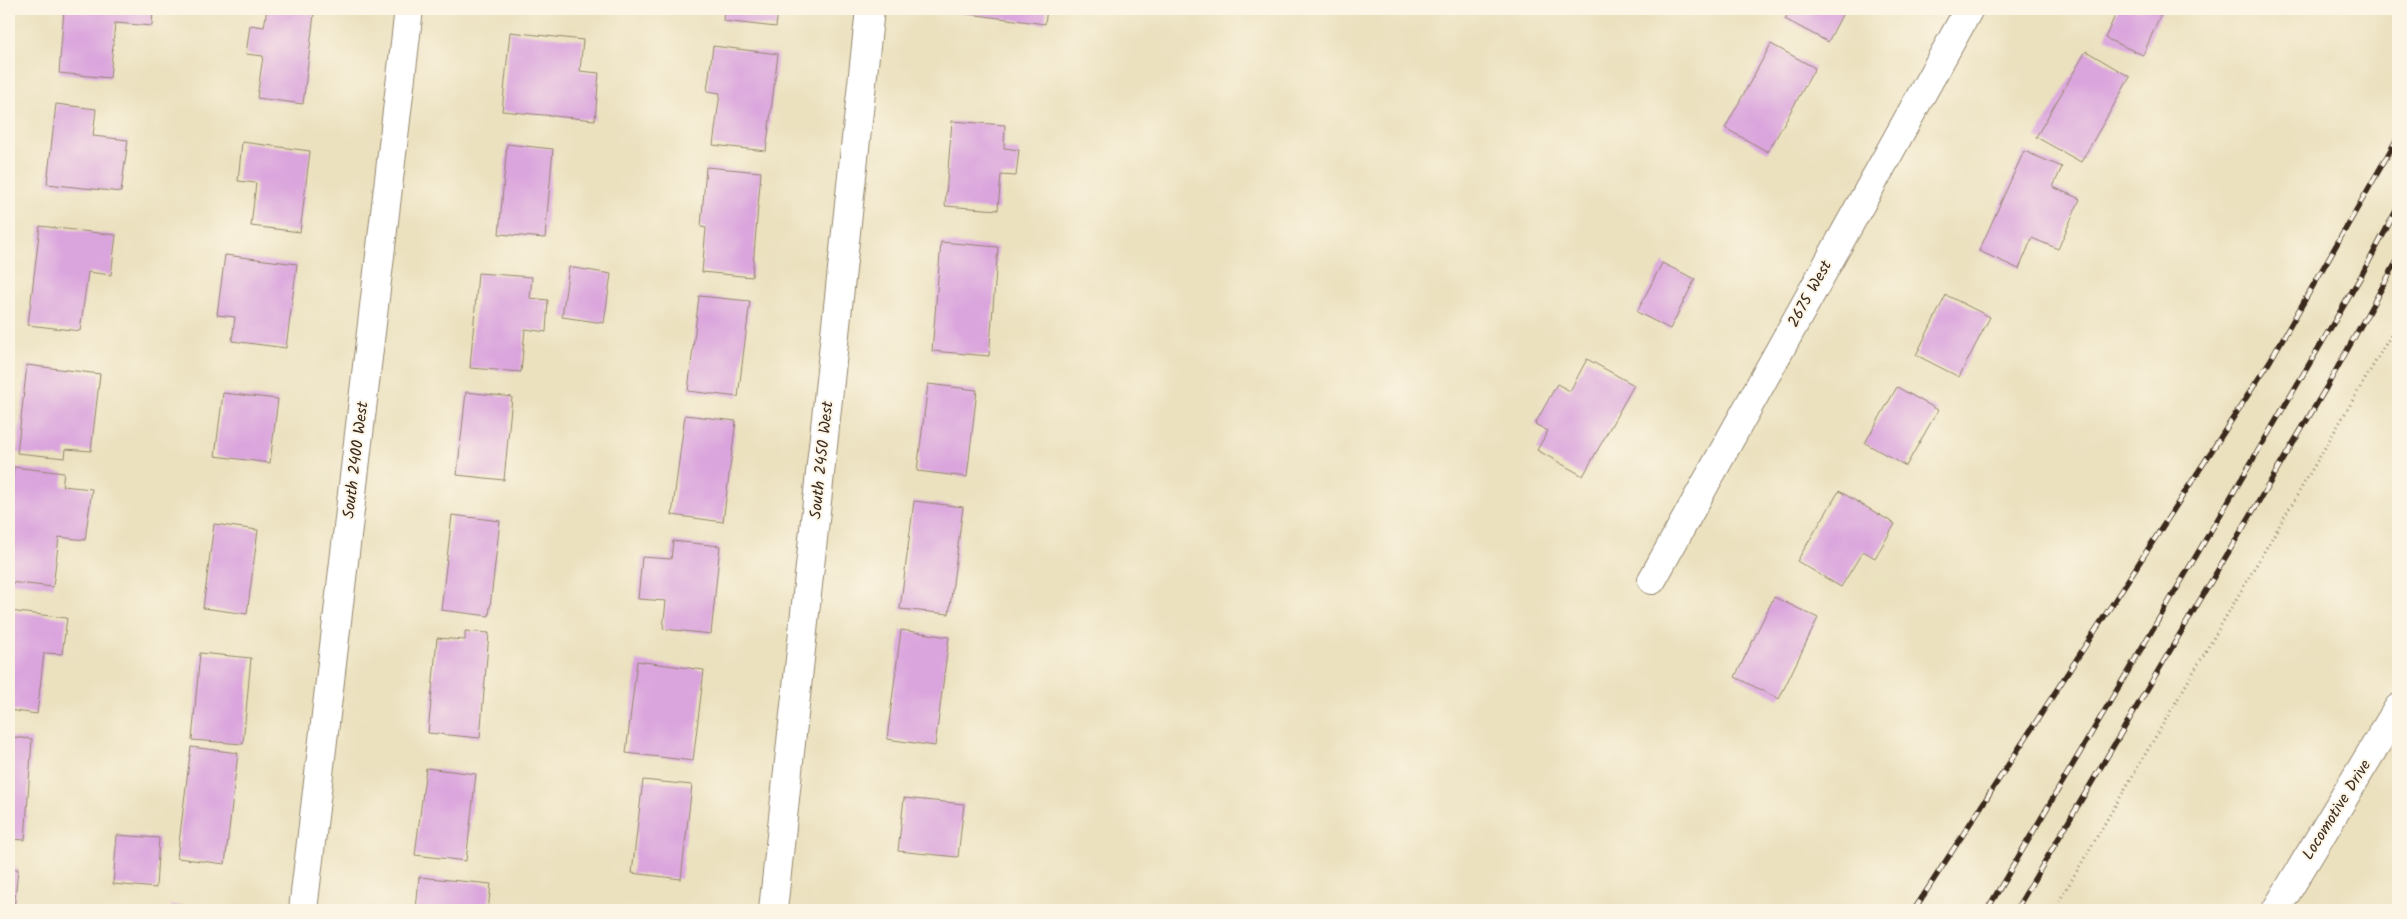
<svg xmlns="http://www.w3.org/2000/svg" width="2407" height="919" viewBox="0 0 2407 919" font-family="Kalam,sans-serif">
  <rect width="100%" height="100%" fill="#fcf5e5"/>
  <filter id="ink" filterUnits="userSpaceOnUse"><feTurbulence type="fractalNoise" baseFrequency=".02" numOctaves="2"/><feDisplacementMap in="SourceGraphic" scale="10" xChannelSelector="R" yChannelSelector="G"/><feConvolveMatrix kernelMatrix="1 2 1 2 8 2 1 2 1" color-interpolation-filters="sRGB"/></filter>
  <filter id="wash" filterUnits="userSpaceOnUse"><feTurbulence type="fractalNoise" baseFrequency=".0096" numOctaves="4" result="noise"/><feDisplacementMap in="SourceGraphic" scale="20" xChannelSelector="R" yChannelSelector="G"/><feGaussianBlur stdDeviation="1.12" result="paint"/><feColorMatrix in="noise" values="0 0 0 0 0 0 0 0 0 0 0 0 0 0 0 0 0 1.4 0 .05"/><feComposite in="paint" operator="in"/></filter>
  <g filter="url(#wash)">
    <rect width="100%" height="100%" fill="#ebe1bf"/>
    <g id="blocks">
      <g fill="#daa4dd">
        <path d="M64,9H153L152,26L115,23L110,78L59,73Z"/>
        <path d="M267,9L314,14L303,104L257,98L263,56L246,54L250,25L264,27Z"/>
        <path d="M724,9H778L776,27L723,21Z"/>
        <path d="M954,9H1047L1045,24L954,12Z"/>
        <path d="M1790,9H1845L1828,42L1785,19Z"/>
        <path d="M2118,9H2163L2143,55L2105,38Z"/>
        <path d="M510,32L583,40L580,71L599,73L595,120L502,111Z"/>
        <path d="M1771,44L1815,68L1768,152L1725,128Z"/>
        <path d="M713,46L778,54L766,151L713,145L720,93L707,91Z"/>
        <path d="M2086,51L2130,77L2081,162L2036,137Z"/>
        <path d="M56,104L96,109L93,136L128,140L121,192L47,184Z"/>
        <path d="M952,121L1005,125L1004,148L1019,150L1016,176L1001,175L998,210L945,206Z"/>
        <path d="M242,142L310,151L300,232L251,226L256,183L238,181Z"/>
        <path d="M507,144L553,149L545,238L499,234Z"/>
        <path d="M2024,151L2062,167L2053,187L2080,199L2058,249L2032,238L2019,269L1979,251Z"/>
        <path d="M706,167L761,172L752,277L702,272L706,228L701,227Z"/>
        <path d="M40,226L116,235L111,275L88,272L80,331L28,325Z"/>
        <path d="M941,242L998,247L989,356L932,351Z"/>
        <path d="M225,255L297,264L286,348L232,341L235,317L217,315Z"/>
        <path d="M1662,263L1695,279L1670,329L1637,312Z"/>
        <path d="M569,267L611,274L604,323L562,317Z"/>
        <path d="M478,273L532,277L530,298L548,300L546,332L525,329L521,372L470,368Z"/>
        <path d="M1946,295L1990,317L1959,377L1916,355Z"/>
        <path d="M699,296L750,301L738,397L688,391Z"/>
        <path d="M1587,359L1634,385L1583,476L1537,450L1548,431L1535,424L1557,384L1570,391Z"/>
        <path d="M27,365L100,374L91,451L66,449L65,458L17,453Z"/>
        <path d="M928,384L977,390L967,477L917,471Z"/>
        <path d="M1897,387L1938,410L1906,466L1865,443Z"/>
        <path d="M466,392L512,397L504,480L457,475Z"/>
        <path d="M223,393L278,399L270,463L215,456Z"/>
        <path d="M685,415L736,421L723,522L672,515Z"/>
        <path d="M14,467L64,473L62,486L92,489L85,540L59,537L53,587L9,582V508Z"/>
        <path d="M1839,491L1895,524L1875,558L1863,551L1841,587L1797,561Z"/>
        <path d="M914,501L963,507L949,614L900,609Z"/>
        <path d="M452,515L500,521L489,616L441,610Z"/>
        <path d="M214,524L258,530L247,614L203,608Z"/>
        <path d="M673,541L720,546L711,634L663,629L666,601L638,599L642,557L671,559Z"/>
        <path d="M1774,597L1818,618L1779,699L1735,677Z"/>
        <path d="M9,611L67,618L62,654L44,653L37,714L9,710Z"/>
        <path d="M901,630L949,637L935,746L887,739Z"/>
        <path d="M465,631L489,633L480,738L428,733L437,638L465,640Z"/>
        <path d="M200,653L251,658L243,744L192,740Z"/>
        <path d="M637,661L704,670L693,761L626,753Z"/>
        <path d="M9,737L32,739L25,840L9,839Z"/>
        <path d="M191,747L238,753L225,864L177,858Z"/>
        <path d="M426,768L476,774L466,861L415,855Z"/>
        <path d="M643,780L692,785L681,879L632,873Z"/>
        <path d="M904,798L964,804L958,857L898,851Z"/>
        <path d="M117,835L159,838L156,888L113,884Z"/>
        <path d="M9,868L18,869L14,910H9Z"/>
        <path d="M419,877L491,884L488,910H416Z"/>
        <path d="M172,905L202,909V910H171Z"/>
      </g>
    </g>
  </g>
  <g filter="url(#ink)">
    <use href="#blocks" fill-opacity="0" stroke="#93866e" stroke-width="1"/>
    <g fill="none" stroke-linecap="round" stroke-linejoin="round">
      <g stroke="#93866e" stroke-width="30">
        <g id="street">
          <path d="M1652,580L1969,9"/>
          <path d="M303,910L409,9"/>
          <path d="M773,910L870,9"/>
          <path d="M2276,910L2398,708"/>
        </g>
      </g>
      <path stroke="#93866e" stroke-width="3" stroke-dasharray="1 4" stroke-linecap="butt" d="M2054,910L2398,323"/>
      <use href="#street" stroke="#fff" stroke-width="28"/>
      <g stroke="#3b2a1e" stroke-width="5.5">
        <g id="rail">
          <path d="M1914,910L2270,361L2398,137"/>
          <path d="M1987,910L2360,278L2398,207"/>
          <path d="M2016,910L2326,388L2398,259"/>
        </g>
      </g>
      <use href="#rail" stroke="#fcf5e5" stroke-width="4" stroke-dasharray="11" stroke-linecap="butt"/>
    </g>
  </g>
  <g text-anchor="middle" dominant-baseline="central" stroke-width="4" stroke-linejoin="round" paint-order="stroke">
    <g font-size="16" fill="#3b2a1e" stroke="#fcf5e5">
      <text transform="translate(1810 294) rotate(-61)">2675 West</text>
      <text transform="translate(356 460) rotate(-83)">South 2400 West</text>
      <text transform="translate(822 460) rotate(-84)">South 2450 West</text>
      <text transform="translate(2337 810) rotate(-58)">Locomotive Drive</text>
    </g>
  </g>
  <rect width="2407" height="919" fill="none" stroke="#fcf5e5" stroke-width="30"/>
</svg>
